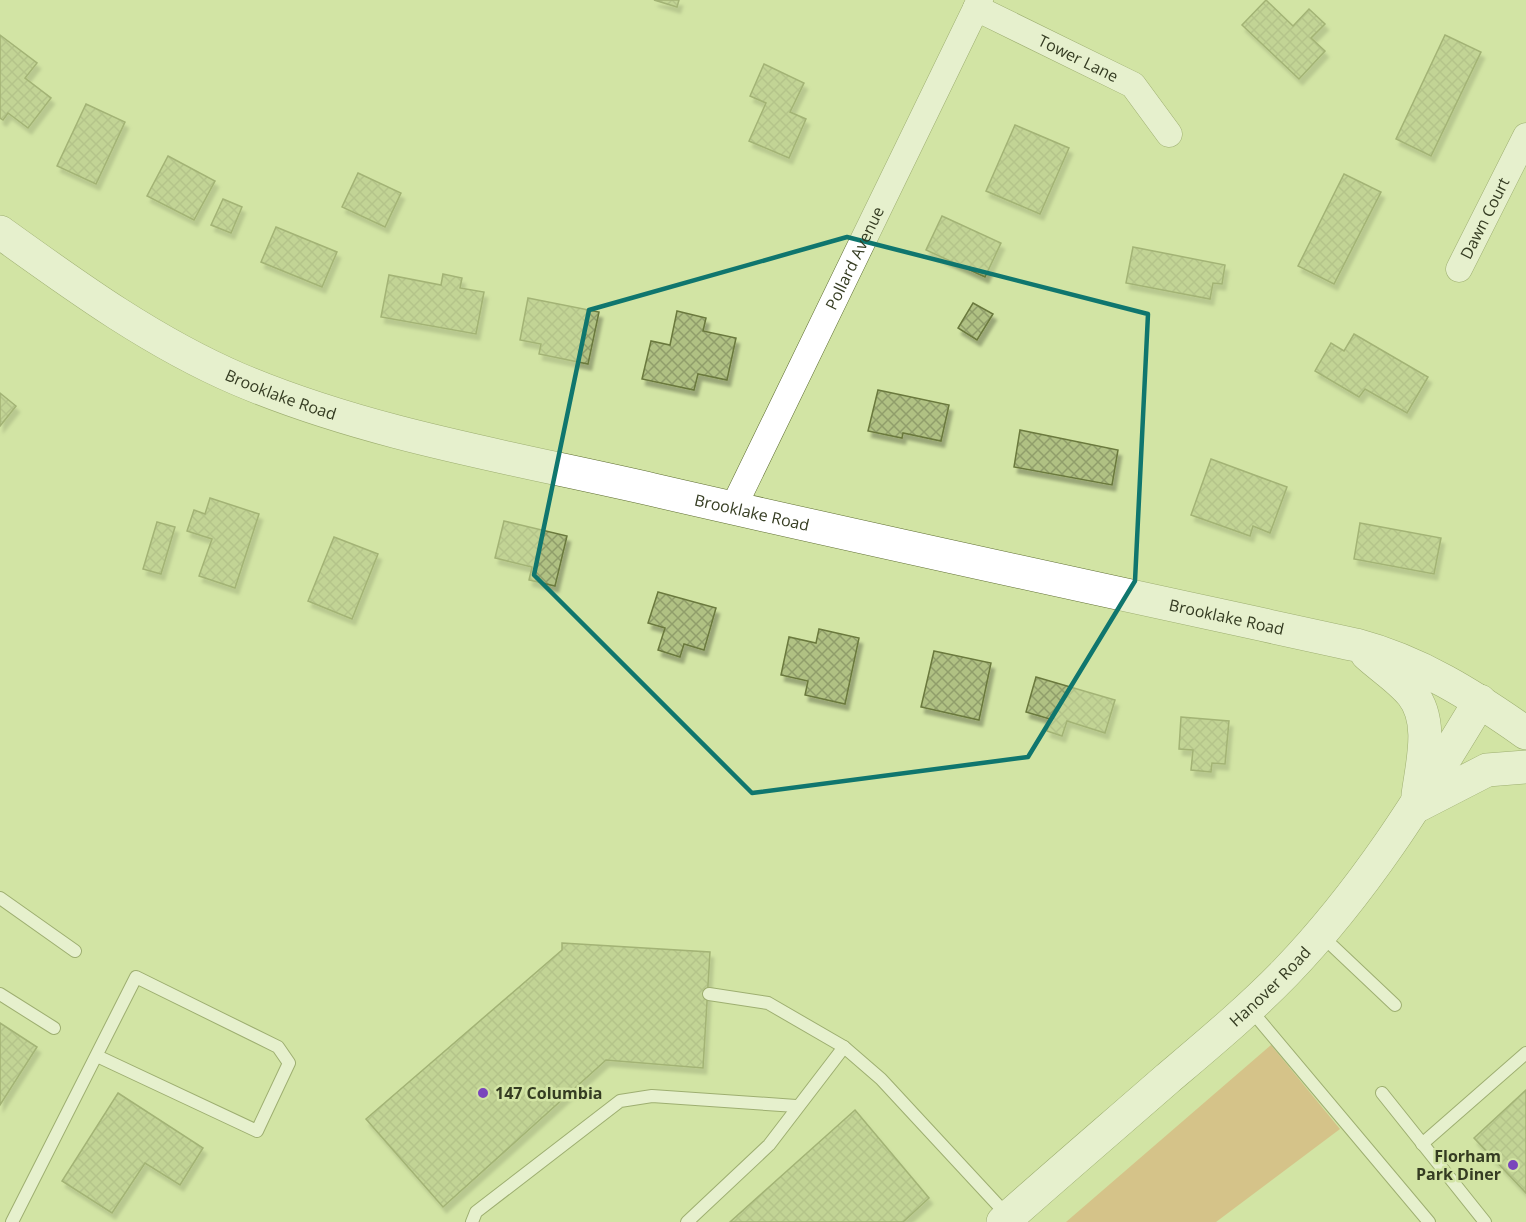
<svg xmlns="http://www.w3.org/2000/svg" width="1526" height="1222" viewBox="0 0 1526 1222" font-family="'Open Sans',sans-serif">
  <defs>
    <pattern id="building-cross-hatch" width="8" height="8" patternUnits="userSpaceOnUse" patternTransform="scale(1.5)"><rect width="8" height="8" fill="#b0c183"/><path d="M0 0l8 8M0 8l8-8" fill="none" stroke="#909e6b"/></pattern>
    <filter id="shadow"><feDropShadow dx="3.5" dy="6" stdDeviation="1.5" flood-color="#0004"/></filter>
  </defs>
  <rect width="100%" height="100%" fill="#d2e4a4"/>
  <path fill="#d99c68" d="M1271,1045L1340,1129L1216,1222H1066Z"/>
  <g fill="url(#building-cross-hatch)" stroke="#6a793d" stroke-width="1.5" filter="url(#shadow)">
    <path d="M654,0H679L677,7Z"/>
    <path d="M1266,0L1293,26L1309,9L1325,24L1311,38L1325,51L1299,79L1242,25Z"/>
    <path d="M0,35L37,63L25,78L51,98L28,128L8,113L3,120L0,118Z"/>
    <path d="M1445,35L1481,52L1431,156L1396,139Z"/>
    <path d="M764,64L804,83L790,112L806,119L789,158L749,141L766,103L750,96Z"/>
    <path d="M86,104L125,122L96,184L57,166Z"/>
    <path d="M1015,125L1069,148L1040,214L986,191Z"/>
    <path d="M168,156L215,181L194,220L147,196Z"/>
    <path d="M358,173L401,193L385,227L342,207Z"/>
    <path d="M1344,174L1381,192L1334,284L1298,266Z"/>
    <path d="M223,199L242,207L231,233L211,225Z"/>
    <path d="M942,216L1001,243L985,277L926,250Z"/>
    <path d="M276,227L337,252L322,287L261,262Z"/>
    <path d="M1133,247L1225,265L1222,284L1213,283L1210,299L1126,283Z"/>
    <path d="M443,274L462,278L460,288L484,292L476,334L381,317L389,275L441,285Z"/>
    <path d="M528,298L599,312L588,364L539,354L541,344L520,340Z"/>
    <path d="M973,303L993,314L977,340L958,328Z"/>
    <path d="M677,311L706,318L703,331L736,338L727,380L698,374L694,390L642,379L651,341L670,345Z"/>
    <path d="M1354,334L1428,377L1407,413L1365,389L1359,397L1315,371L1331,343L1344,351Z"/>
    <path d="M878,390L949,405L941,441L903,433L902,438L868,431Z"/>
    <path d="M0,393L16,406L0,426Z"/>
    <path d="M1020,430L1118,450L1112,485L1014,467Z"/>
    <path d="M1211,459L1287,487L1270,533L1253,526L1250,536L1191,515Z"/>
    <path d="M210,498L259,514L235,588L199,576L212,539L187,531L194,510L205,514Z"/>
    <path d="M504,521L567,536L555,586L529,580L532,567L495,558Z"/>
    <path d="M157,522L175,527L161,574L143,569Z"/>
    <path d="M1360,523L1441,538L1434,574L1354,559Z"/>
    <path d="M334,537L378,554L352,619L308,601Z"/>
    <path d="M658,592L716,608L704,650L684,644L680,657L658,650L665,628L648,623Z"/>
    <path d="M819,629L859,638L845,704L805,695L808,681L781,675L789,637L816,643Z"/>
    <path d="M934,651L991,663L979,720L921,707Z"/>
    <path d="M1036,677L1115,700L1105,733L1067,721L1062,736L1047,731L1050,719L1026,712Z"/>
    <path d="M1181,717L1229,721L1225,764L1212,763L1211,772L1191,770L1193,750L1179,749Z"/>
    <path d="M562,943L710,952L703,1068L606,1060L443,1207L366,1119L562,950Z"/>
    <path d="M0,1023L37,1047L0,1105Z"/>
    <path d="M1526,1090V1193L1474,1138Z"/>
    <path d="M118,1093L203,1148L180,1185L145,1163L112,1213L62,1181Z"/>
    <path d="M855,1110L929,1198L903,1222H730Z"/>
  </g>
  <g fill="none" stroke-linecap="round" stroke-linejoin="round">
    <g stroke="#5f6e32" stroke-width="14">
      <g id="lane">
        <path d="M0,898L75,951"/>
        <path d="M1322,936L1395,1005"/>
        <path d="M0,994L54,1028"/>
        <path d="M709,994L768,1003L844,1047L881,1079L1008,1216"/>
        <path d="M1250,1009L1429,1222"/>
        <path d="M1382,1093L1485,1222"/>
        <path d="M1422,1144L1526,1053"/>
        <path d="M12,1222L136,977L278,1047L289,1063L257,1131L97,1056"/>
        <path d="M472,1222L476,1212L620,1101L652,1096L796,1106"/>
        <path d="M687,1222L769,1145L844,1047"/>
      </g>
    </g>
    <g stroke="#5f6e32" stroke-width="27">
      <g id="street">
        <path id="s1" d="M976,8L1133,85L1169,134"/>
        <path id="s2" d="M1459,269L1526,136"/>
        <path id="s3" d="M733,508L980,0"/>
      </g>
    </g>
    <g stroke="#5f6e32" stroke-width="34">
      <g id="secondary">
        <path id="s4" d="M0,232C75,286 152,342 238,379C370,435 515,458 654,490C888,544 1122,594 1356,645C1420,662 1472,695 1526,733"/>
        <path d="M1367,654C1381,667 1400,679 1412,694C1434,721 1422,764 1418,795"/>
        <path d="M1419,805L1487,770L1526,767"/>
        <path id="s5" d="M1003,1222C1057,1174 1112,1127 1167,1079C1207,1045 1248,1011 1285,973C1365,890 1421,799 1480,701"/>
      </g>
    </g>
    <use href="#lane" stroke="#fff" stroke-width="12"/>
    <use href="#street" stroke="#fff" stroke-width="26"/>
    <use href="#secondary" stroke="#fff" stroke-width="33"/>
  </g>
  <path d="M0 0H1526V1222H0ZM847,237L1148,314L1135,581L1028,757L752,793L534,575L589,310Z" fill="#d2e4a4" fill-opacity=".55" fill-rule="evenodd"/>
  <path fill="none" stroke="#0f766e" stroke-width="4.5" stroke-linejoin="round" d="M847,237L1148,314L1135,581L1028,757L752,793L534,575L589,310Z"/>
  <g fill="#7a45bc" stroke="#d2e4a4" stroke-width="2">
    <circle cx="483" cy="1093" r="6"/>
    <circle cx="1513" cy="1165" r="6"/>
  </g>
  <g text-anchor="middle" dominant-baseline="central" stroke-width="5" stroke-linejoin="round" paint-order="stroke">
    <g font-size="16" fill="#353c22" stroke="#d2e4a4">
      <text stroke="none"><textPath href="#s1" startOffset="114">Tower Lane</textPath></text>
      <text stroke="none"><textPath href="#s2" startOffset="57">Dawn Court</textPath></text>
      <text stroke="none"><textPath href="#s3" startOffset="278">Pollard Avenue</textPath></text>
      <text stroke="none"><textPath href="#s4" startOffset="326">Brooklake Road</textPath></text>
      <text stroke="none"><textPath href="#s4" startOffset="812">Brooklake Road</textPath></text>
      <text stroke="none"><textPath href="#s4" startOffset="1298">Brooklake Road</textPath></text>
      <text stroke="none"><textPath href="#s5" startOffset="356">Hanover Road</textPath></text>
    </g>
    <g font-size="16" font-weight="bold" fill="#353c22" stroke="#d2e4a4" text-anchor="start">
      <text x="495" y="1093">147 Columbia</text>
      <text x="1501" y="1156" text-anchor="end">Florham<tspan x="1501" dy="18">Park Diner</tspan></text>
    </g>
  </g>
</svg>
